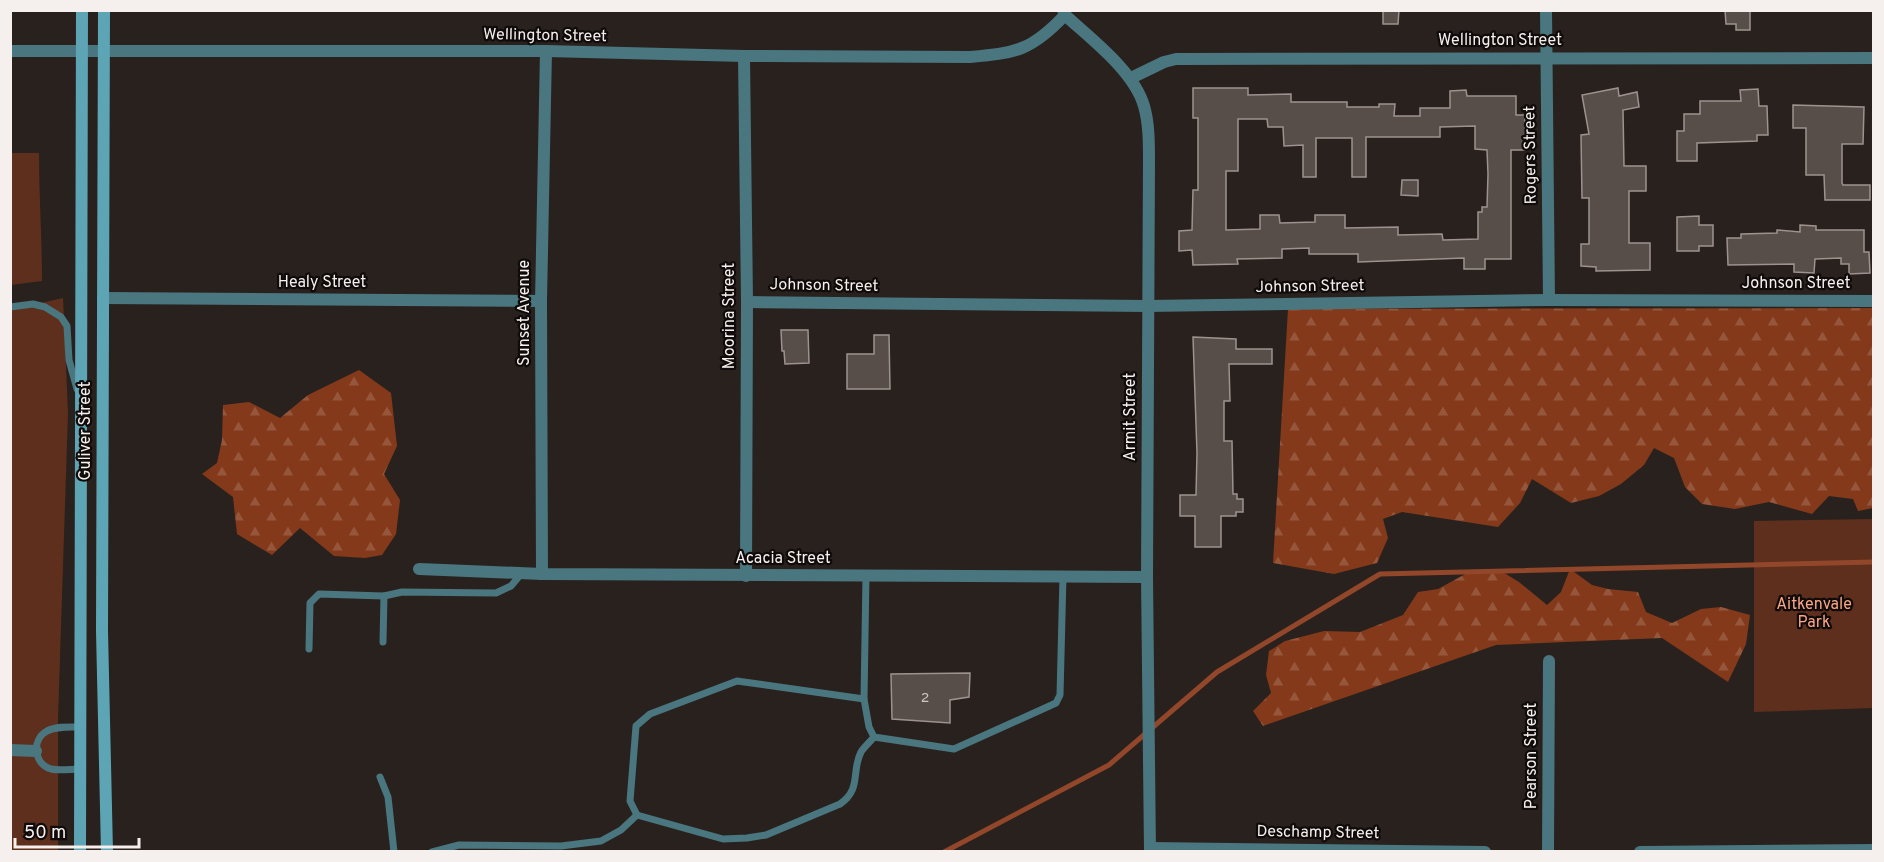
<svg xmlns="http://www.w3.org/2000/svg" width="1884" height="862" viewBox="0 0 1884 862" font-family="Overpass,sans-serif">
  <defs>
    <pattern id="forest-firs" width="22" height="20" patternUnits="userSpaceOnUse" patternTransform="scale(1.5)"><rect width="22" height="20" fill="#83391a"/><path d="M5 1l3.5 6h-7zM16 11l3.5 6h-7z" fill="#95563c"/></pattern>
  </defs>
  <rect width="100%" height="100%" fill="#29211d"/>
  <g fill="url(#forest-firs)">
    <path d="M1873,308V508L1858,511L1853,499L1829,496L1812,514L1769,502L1735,509L1702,504L1685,487L1674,458L1654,448L1644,465L1621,484L1599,496L1571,503L1532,479L1520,503L1498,527L1402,512L1383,519L1388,538L1377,563L1334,574L1273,563L1288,309Z"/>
    <path d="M359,370L391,393L397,446L384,474L400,500L396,534L382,555L365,558L334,556L300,528L272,555L237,534L233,497L202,474L217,463L222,440L223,405L249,402L280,418L308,395Z"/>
    <path d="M1570,569L1592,585L1608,589L1638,592L1646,612L1672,623L1701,609L1721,607L1750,615L1746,644L1728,682L1662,638L1496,645L1263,726L1253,711L1271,693L1266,675L1269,651L1285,641L1324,631L1360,632L1403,615L1418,592L1438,589L1469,572L1501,571L1519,582L1547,605L1561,592Z"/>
  </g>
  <g fill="#5e2f1d">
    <path d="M11,153H39C39,196 42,238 42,281L11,285Z"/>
    <path d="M63,298L68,413L58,719V851H11L10,310Z"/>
    <path d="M1873,519V708L1754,712V521Z"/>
  </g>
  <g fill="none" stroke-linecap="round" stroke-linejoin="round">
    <path stroke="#93472a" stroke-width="5" d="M944,852L1109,765L1217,672L1380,574L1874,562"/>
  </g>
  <g fill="#574d49" stroke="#9d928e" stroke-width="1.5" fill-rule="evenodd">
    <path d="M1383,10H1399L1398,24H1383Z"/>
    <path d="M1725,10H1750V30H1736V24H1726Z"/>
    <path d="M1193,88H1248V95L1291,94V102H1347V107H1379V104H1395L1394,116H1420V108H1450V91L1466,90L1467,96H1516V115H1525V150H1511V259H1485V269H1464V258L1358,262V254H1309V248L1282,249V258L1237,259L1238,264L1193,265L1192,250L1179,251V231L1192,230L1193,190H1198V118H1193ZM1238,119H1267L1268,127H1283L1284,146L1303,145V177H1316V138H1352V177H1366V137H1440V127L1475,126V149L1487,150L1488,174L1487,207H1482V212H1478V239L1443,240L1442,234L1398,235V227L1345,228V215H1315V222L1280,223L1279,215H1260V229L1226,230V171H1238Z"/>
    <path d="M1618,88L1619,96L1637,92L1639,107L1623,110L1624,166H1646V191H1629V243H1650V270L1596,271V267L1581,266V244H1589V198H1582L1581,135L1589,134L1582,95Z"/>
    <path d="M1758,89L1759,106H1767L1768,135H1757V141L1697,143V161H1677V131H1684V114H1700V101H1741L1740,90Z"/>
    <path d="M1793,105L1864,107L1863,144H1842V183L1843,185H1870V200H1825L1824,175H1806V128H1793Z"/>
    <path d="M1402,180H1418V196L1401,195Z"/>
    <path d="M1699,216V225H1713V246H1699V251H1677V217Z"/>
    <path d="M1800,225L1816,226V230H1864V252H1869L1870,273L1849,274V264H1841V258L1815,259L1814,273L1794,272V264L1728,265L1727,238H1741V234L1777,233V230L1800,232Z"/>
    <path d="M781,330H808L809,363L785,364L784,351H782Z"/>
    <path d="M874,335H889L890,389H847V354H874Z"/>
    <path d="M1193,337L1236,339V349H1272V364H1229L1230,401H1224V441H1232L1233,494H1237V499H1243V512H1236V516H1221V547H1195V516H1180V495H1196L1197,453Z"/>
    <path d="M970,673L969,697L950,700V723L892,719L891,674Z"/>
  </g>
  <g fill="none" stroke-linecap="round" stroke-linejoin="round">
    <g stroke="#4a767f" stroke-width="7">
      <path d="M10,307L33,304L45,307L61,317L67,326L69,360L77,389"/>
      <path d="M383,642L384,596"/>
      <path d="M309,649L310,603L319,594L384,596L402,592L496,593L511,586L522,573"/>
      <path d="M864,699L866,575"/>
      <path d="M874,737L869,727L864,699L737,681L650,714L636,726L630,801L637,815L723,839L747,838L766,835L840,804C862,789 851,771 861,752C864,747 870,742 874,737L954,749L1056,703L1060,695L1063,576"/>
      <path d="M80,769C71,769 60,771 51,769C34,764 31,740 47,731C57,726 70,727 80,727"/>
      <path d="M380,777L388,797L394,852"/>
      <path d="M432,852L459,845L561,846L601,841L621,830L637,815"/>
    </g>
    <g stroke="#4a767f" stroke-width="12">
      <path d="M1063,10L1065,15C1091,39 1134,71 1144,106C1149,123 1149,143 1149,161L1147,577L1150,852"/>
      <path d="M1546,10L1549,300"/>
      <path d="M10,51H546L744,56L970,57C1017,53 1032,50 1065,15"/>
      <path d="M744,56L747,302L746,576"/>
      <path d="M1131,78L1164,62L1176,59L1874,58"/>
      <path d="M103,298L541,301"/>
      <path d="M747,302L1147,306L1549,300L1874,301"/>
      <path d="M419,569L542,574L1147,577"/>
      <path d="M542,574L541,301L546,51"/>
      <path d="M10,750L36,751"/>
      <path d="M1150,848L1485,852"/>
      <path d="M1548,852L1549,661"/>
      <path d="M1640,852L1874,850"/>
    </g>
    <g stroke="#5da5b4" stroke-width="12">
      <path d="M104,10L102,631L107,852"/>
      <path d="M80,852L82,10"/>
    </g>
  </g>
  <g text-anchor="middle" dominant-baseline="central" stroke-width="4.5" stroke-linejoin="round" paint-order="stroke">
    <g font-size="14" fill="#cec6c4">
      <text x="925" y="698">2</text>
    </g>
    <g font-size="16" fill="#f5efed" stroke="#0f0b0a">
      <text transform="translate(545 36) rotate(1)">Wellington Street</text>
      <text x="1500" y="41">Wellington Street</text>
      <text transform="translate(1531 155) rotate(-91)">Rogers Street</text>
      <text x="322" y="283">Healy Street</text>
      <text x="1796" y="284">Johnson Street</text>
      <text transform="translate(824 286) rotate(1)">Johnson Street</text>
      <text transform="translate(1310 287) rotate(-1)">Johnson Street</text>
      <text transform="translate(525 313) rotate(-90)">Sunset Avenue</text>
      <text transform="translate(730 316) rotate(-90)">Moorina Street</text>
      <text transform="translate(1131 417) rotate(-90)">Armit Street</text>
      <text transform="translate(86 431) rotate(-90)">Guliver Street</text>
      <text x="783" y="559">Acacia Street</text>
      <text transform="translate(1532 756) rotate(-90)">Pearson Street</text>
      <text transform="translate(1318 833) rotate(1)">Deschamp Street</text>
    </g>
    <g font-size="16" fill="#fda685" stroke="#0f0b0a">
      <text x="1814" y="605">Aitkenvale<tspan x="1814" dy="18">Park</tspan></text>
    </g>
  </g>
  <rect width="1884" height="862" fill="none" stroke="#f5efed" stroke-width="24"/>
  <path d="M15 838v9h124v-9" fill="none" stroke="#f5efed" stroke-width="3"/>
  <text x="24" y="838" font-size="18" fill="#f5efed" stroke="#0f0b0a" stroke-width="4.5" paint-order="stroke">50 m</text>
</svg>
